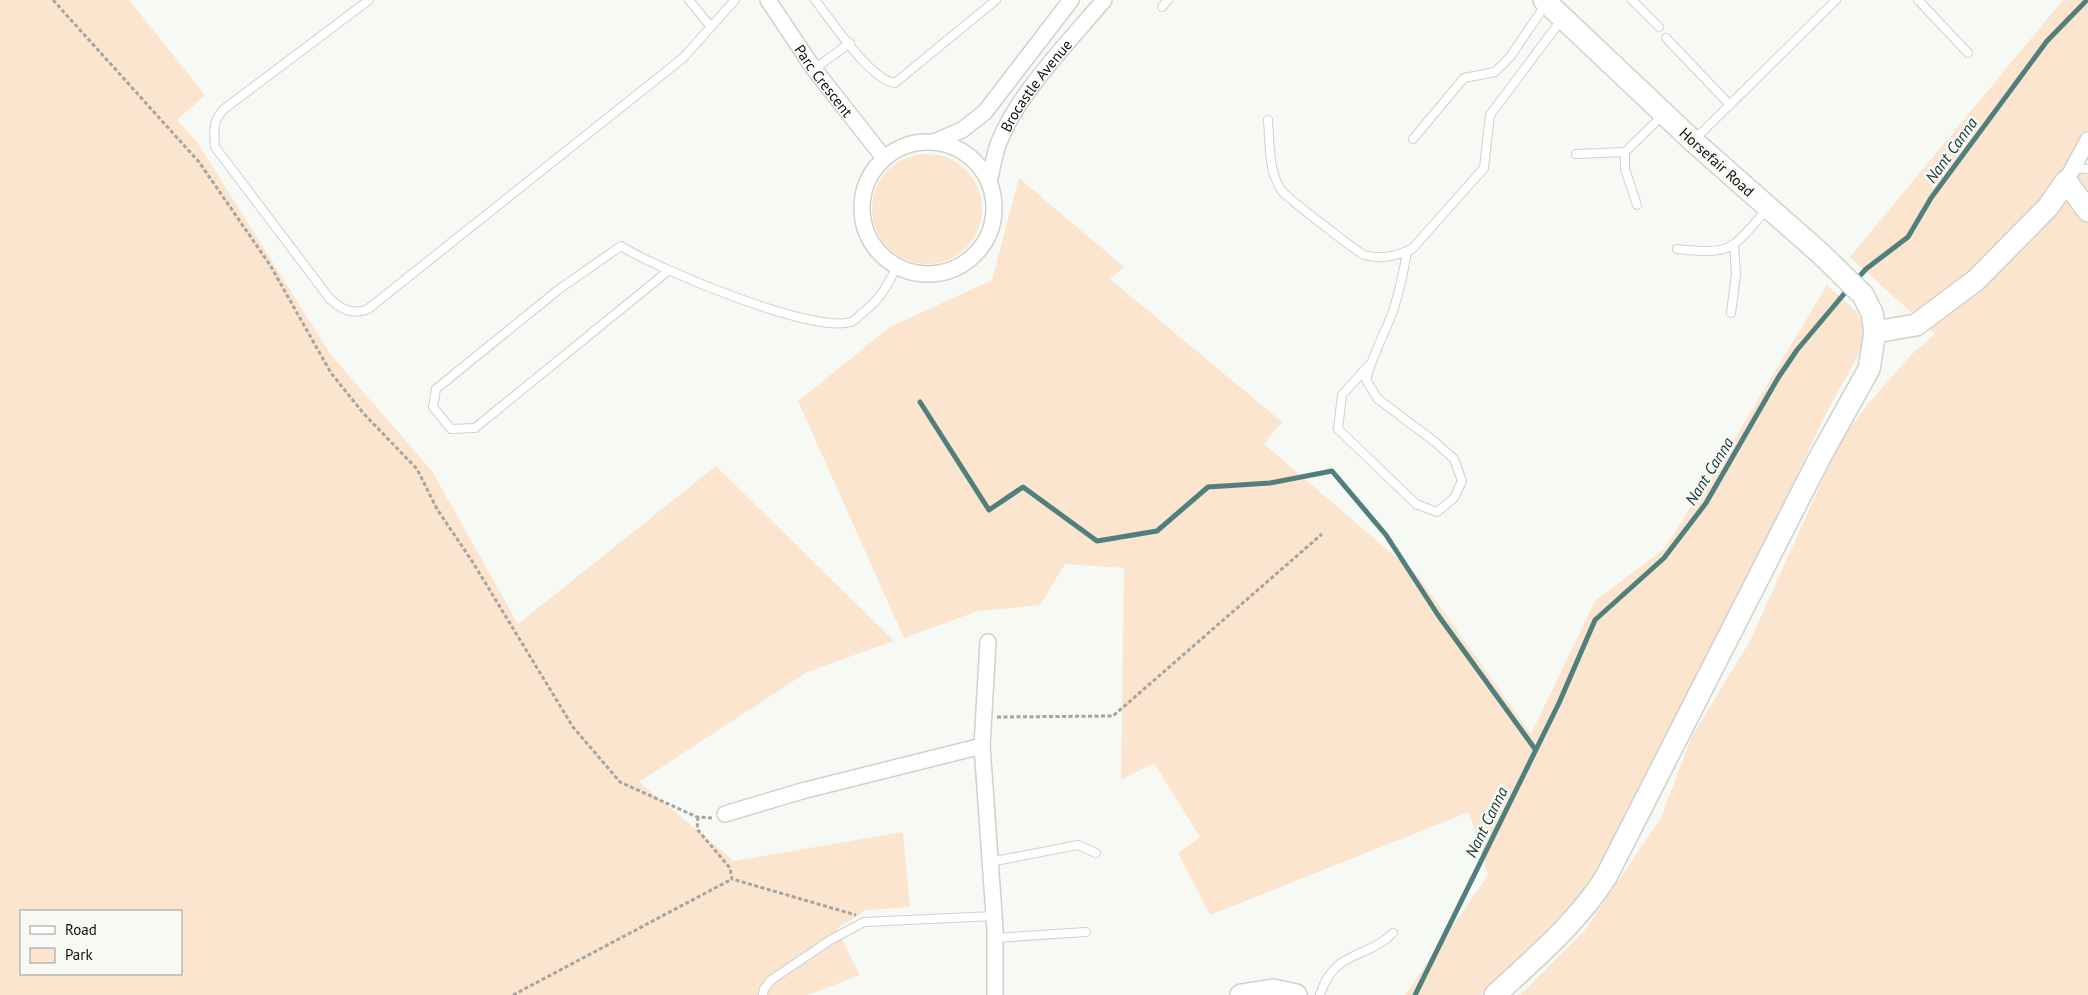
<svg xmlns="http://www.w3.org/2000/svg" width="2088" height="995" viewBox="0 0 2088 995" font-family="'PT Sans',sans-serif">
  <rect width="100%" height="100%" fill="#f7f9f5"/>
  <g fill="#fce5ce" fill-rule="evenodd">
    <path d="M0,0H129L205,95L177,120L197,142L331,355L432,471L518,624L716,466L894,641L807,672L639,782L734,861L903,832L910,907L866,910L837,929L860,975L808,995H0ZM21,911H181V974H21Z"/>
    <path d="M2063,0H2088V157L2081,163L2088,177V995H1520L1584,931L1661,818L1691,738L1750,641L1841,439L1868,404L1911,355L1935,334L1850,257Z"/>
    <circle cx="927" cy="209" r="55"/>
    <path d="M1019,178L1124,267L1110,279L1282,422L1264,444L1418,576L1531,734L1595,601L1664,549L1737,435L1827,285L1857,312L1865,327L1866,341L1823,419L1758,561L1617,842L1576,903L1536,945L1480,995H1405L1488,875L1469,812L1210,915L1178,853L1200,837L1154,763L1121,780L1124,568L1065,564L1040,605L978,611L904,638L798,401L890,327L992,280Z"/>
  </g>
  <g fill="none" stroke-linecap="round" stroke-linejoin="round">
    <g stroke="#517f7e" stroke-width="5">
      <path d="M1856,280L1866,269L1908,237L1931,198L2047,41L2087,0"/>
      <path d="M920,402L989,510L1023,487L1097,541L1157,531L1208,487L1270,483L1332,471L1386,535L1438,615L1535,749"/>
      <path d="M1415,995L1559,703L1595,620L1664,558L1706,503L1778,378L1797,350L1849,288"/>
    </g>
    <g stroke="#cfd1cd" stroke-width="10">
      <g id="lane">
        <path d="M369,0L224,109C212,122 214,130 215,147L330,299C342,310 353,315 368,309L683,58L735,0"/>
        <path d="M689,0L711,27"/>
        <path d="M815,0C831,20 870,80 895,83L996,0"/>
        <path d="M1632,0L1659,27"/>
        <path d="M1918,0L1968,53"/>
        <path d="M1162,7L1168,0"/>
        <path d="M1666,38L1730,105"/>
        <path d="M814,69L850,43"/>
        <path d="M1268,120C1270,143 1268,172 1282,191C1286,197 1359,253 1364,255C1381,260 1396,256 1412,249L1484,168L1490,115L1562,19"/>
        <path d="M1413,139L1464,78L1495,72L1510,57L1546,4"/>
        <path d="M1695,139L1836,0"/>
        <path d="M1625,152V169L1637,205"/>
        <path d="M1576,154L1625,152L1663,115"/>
        <path d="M2073,168L2088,169"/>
        <path d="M1677,249C1733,255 1731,250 1767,209"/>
        <path d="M668,271L475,428L451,429L433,407L436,389L558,290L621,246C657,269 813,334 851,322C854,321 858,317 860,315C881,299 884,290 897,267"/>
        <path d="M1731,313L1736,274L1734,246"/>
        <path d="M1370,364L1342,395L1338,429L1416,504L1437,512L1454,498L1462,481L1454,459L1435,442L1378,399L1366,380C1372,355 1386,332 1394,308C1400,289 1404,270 1407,251"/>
        <path d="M990,862L1078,845L1096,853"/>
        <path d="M995,938L1086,932"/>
        <path d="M763,995L764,989L771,980L832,939L864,922L994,916"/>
        <path d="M1320,995C1334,949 1366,960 1393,933"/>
      </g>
    </g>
    <g stroke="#cfd1cd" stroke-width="18">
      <g id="street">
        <path id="s1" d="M768,0L814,69L884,158"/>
        <circle cx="928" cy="208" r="66"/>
        <path d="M934,142L962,130L985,112L1071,0"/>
        <path d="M2066,181L2088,140"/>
        <path id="s2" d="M989,183C992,169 994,155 999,142C1019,92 1069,42 1104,0"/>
        <path d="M988,642L982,746L995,929V995"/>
        <path d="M725,814L802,791L982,746"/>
      </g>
    </g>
    <g stroke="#cfd1cd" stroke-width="24">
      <g id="secondary">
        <path d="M1875,332L1916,325L1976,280L2048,207L2066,181L2088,211"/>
        <path d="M1241,995L1273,990L1296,995"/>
        <path d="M1495,995C1535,958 1577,923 1606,877L1820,457L1869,369L1875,332L1872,313L1863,295L1820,253L1693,141L1544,0"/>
      </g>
    </g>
    <g stroke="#a4a5a2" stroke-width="3" stroke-dasharray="4 2.5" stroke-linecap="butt">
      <path d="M53,0L199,162L270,265L331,373L364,414L417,469L437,509L472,561L573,727L620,782L697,817L712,818"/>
      <path d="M997,717L1113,716L1322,534"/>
      <path d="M698,817L697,829L730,868L732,879L856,915"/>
      <path d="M513,995L732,879"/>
    </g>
    <use href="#lane" stroke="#fff" stroke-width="8"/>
    <use href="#street" stroke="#fff" stroke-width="15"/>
    <use href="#secondary" stroke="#fff" stroke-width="21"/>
  </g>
  <g text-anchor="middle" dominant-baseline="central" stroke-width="5" stroke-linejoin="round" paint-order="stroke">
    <g font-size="15" fill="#10100f" stroke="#f7f9f5">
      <text stroke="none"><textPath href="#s1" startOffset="98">Parc Crescent</textPath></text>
      <text stroke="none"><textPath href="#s2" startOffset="110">Brocastle Avenue</textPath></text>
      <text transform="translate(1717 162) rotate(42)">Horsefair Road</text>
    </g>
    <g font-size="16" font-style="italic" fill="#133433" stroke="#f7f9f5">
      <text transform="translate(1951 150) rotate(-54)">Nant Canna</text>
      <text transform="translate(1709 471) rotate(-58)">Nant Canna</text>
      <text transform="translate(1486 822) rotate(-64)">Nant Canna</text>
    </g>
  </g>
  <rect x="20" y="910" width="162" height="65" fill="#f7f9f5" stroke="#9b9c99"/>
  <rect x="30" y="926" width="25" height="8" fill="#ffffff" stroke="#9b9c99"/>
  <text x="65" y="935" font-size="15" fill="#10100f">Road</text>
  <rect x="30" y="948" width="25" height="15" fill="#fce5ce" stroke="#9b9c99"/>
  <text x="65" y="960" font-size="15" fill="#10100f">Park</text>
</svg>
